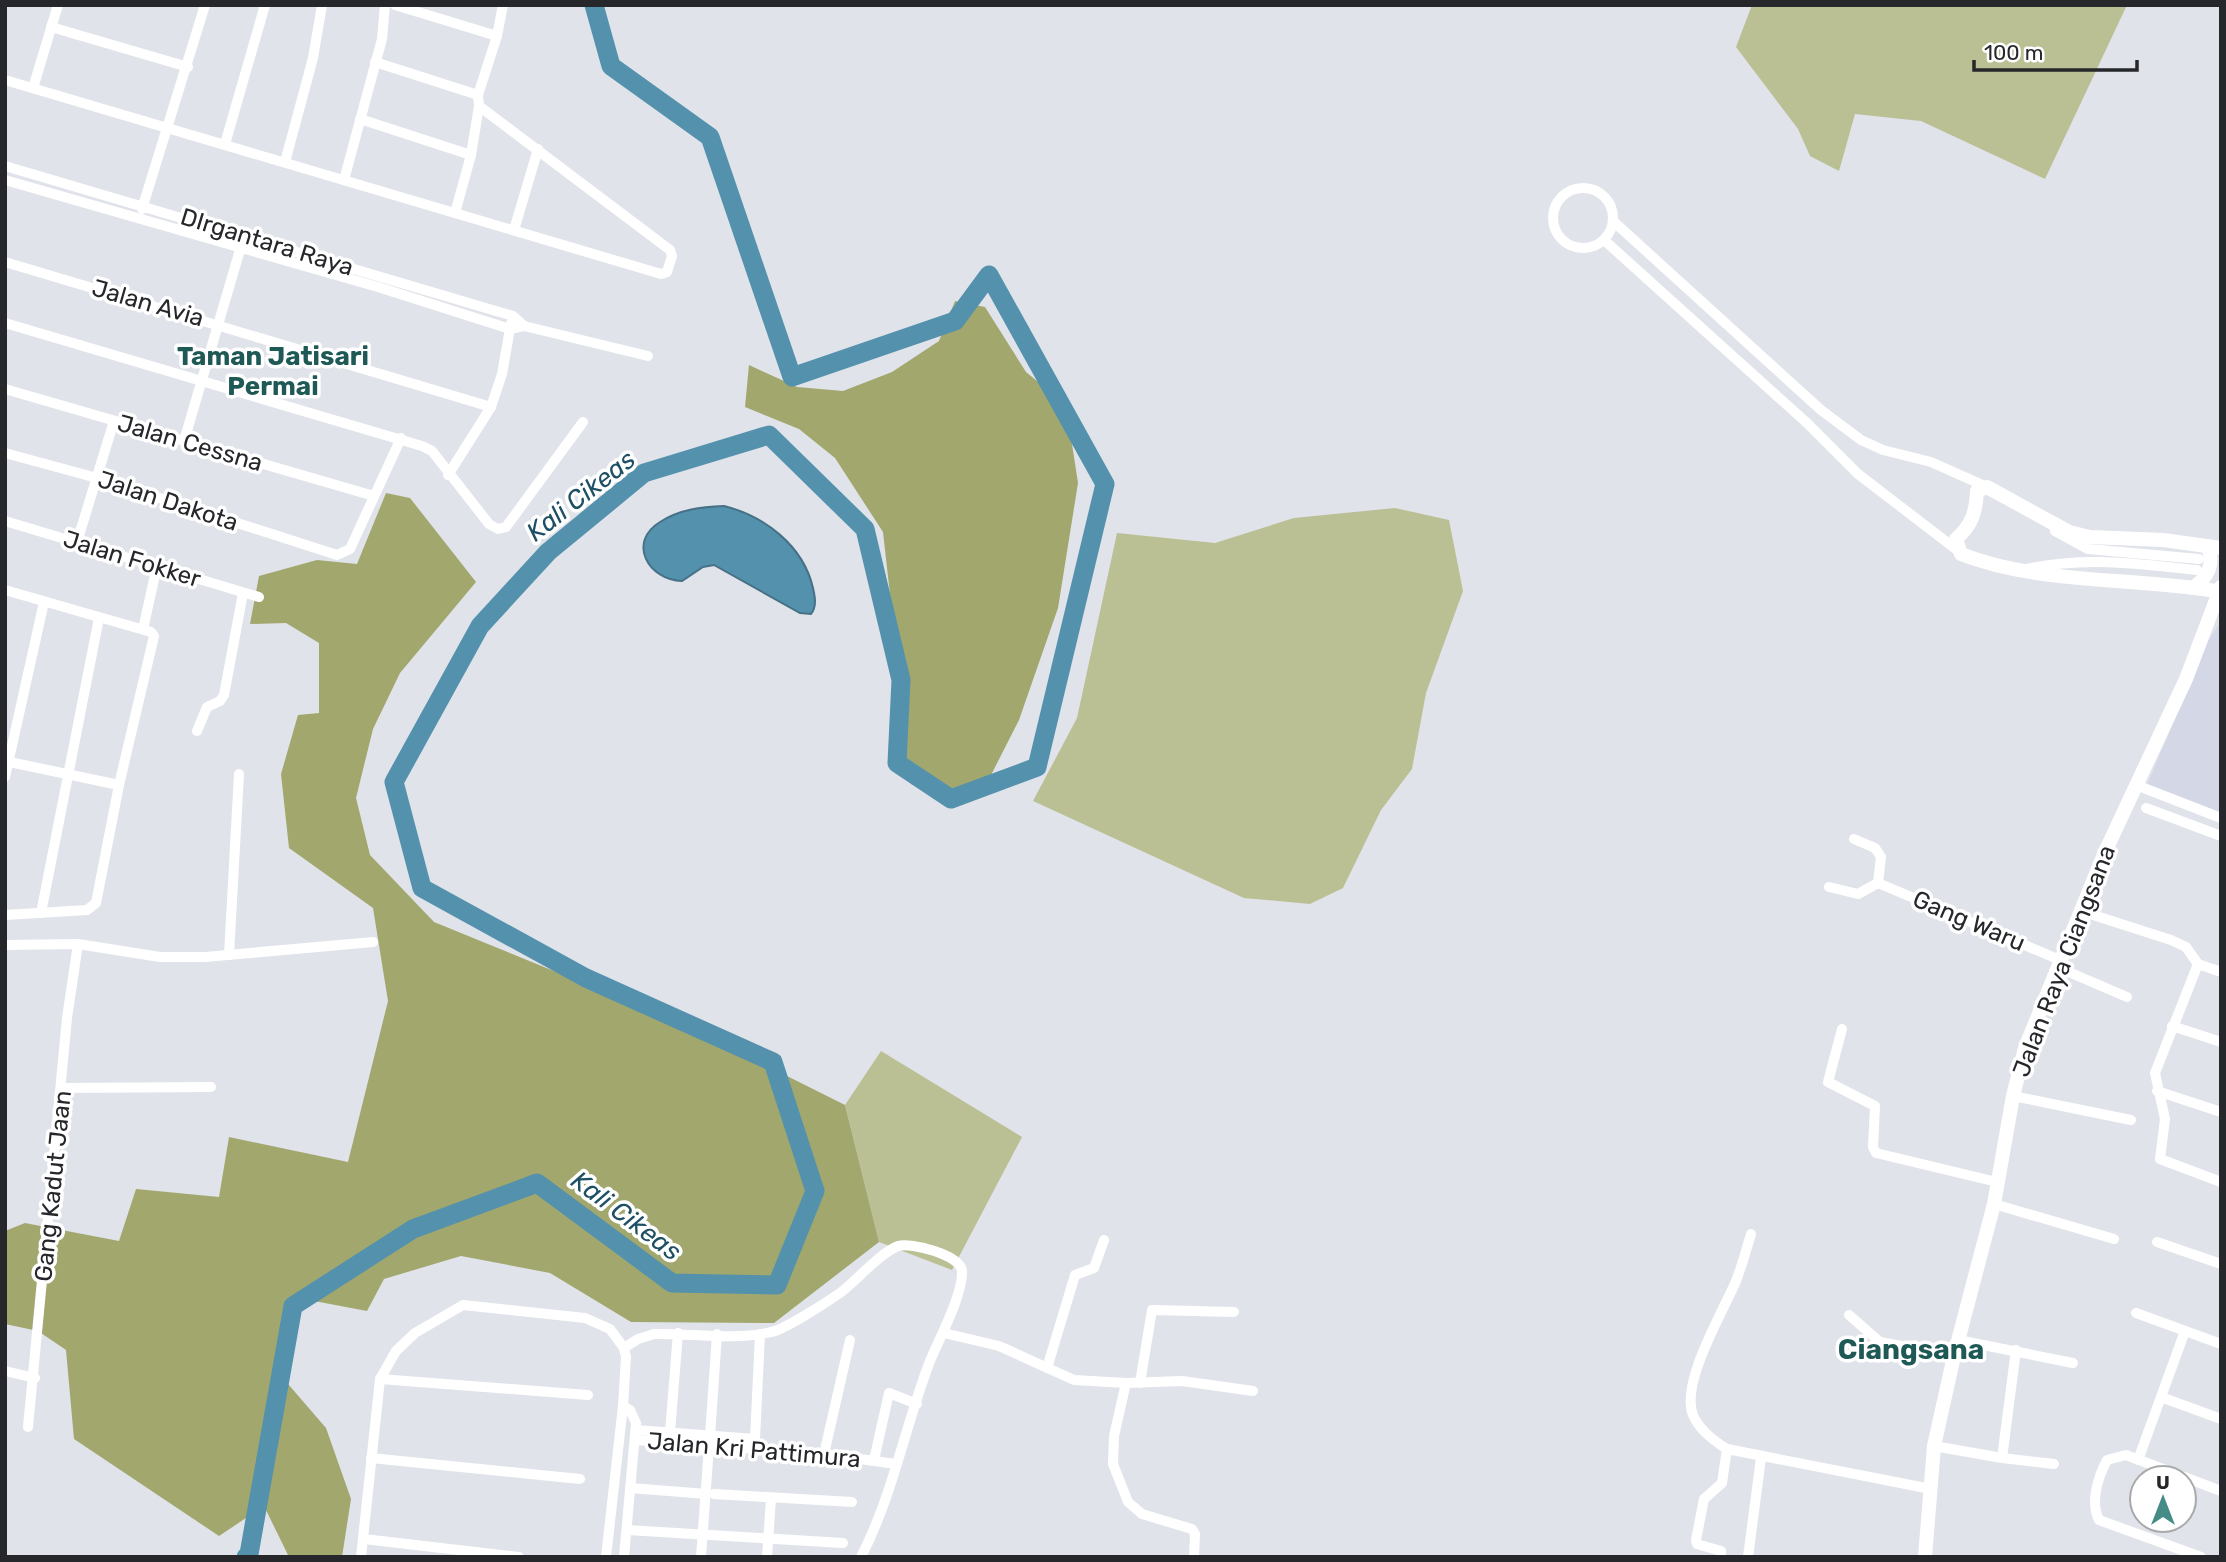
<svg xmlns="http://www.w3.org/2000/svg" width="2226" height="1562" viewBox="0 0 2226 1562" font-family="Rubik,sans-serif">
  <rect width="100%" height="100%" fill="#e0e3ea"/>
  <path fill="#d3d7e6" d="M2221,622V813L2147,785L2209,639Z"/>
  <g fill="#bbbf94">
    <path d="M1752,5H2127L2045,179L1921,121L1855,114L1839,171L1810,156L1798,129L1736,47Z"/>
    <path d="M1395,508L1449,520L1463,591L1426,693L1412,769L1381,810L1343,888L1310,904L1244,898L1033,801L1077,718L1117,533L1215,543L1294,518Z"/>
    <path d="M881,1051L1022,1137L952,1270L879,1242L845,1105Z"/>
  </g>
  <g fill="#a2a76e">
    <path d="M955,301L985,307L1026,372L1066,405L1078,483L1058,608L1019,720L989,779L937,795L911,784L899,745L896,648L883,532L835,458L799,429L745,407L749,365L797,387L843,391L892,372L939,341Z"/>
    <path d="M386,493L410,498L476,582L400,673L373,729L356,798L370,855L434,922L681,1023L845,1105L879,1242L774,1323L631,1322L550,1273L461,1256L384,1279L367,1311L293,1297L276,1370L326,1428L351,1499L342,1557H289L264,1506L219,1536L74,1439L66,1350L38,1331L5,1324V1231L25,1223L119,1241L136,1189L219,1197L229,1137L348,1162L388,1001L373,908L289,848L281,774L298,715L319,713V643L286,623L250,624L259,576L317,560L357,564Z"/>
  </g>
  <path fill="#5391ad" stroke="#467186" stroke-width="2" d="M724,506C764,516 803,545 813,588C815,597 817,606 811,614L800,613L714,565L703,567L682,581C648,580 627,542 660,522C680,509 702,507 724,506Z"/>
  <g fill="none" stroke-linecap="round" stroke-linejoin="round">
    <path stroke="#5391ad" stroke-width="19" d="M246,1557L249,1554L293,1306L413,1229L537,1183L672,1283L777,1285L815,1191L773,1062L586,978L422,888L394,782L480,626L548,552L644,473L769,435L865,529L901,680L897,763L951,799L1037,767L1105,484L989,275L955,321L792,377L710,137L611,66L594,5"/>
    <g stroke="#fff" stroke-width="10">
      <path d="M395,5L497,36"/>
      <path d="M51,27L188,67"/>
      <path d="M375,62L478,95"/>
      <path d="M5,80L661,274L667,272L672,256L670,250L479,106"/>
      <path d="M33,88L58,5"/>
      <path d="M360,119L471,155"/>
      <path d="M225,144L265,5"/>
      <path d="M285,162L313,58L322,5"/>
      <path d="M5,166L513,316L524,326L510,329L378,287L5,180"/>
      <path d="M344,180L382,39L385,5"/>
      <circle cx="1583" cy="218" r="30"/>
      <path d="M142,209L205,5"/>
      <path d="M455,213L471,155L479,106L478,95L497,36L503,5"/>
      <path d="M1613,221L1821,410L1861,440L1883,450L1931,462L1987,487"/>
      <path d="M514,230L538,149"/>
      <path d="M1604,240L1807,423L1858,474L1961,553"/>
      <path d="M5,262L491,407"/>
      <path d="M5,323L422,446L432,451L489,524L498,529L506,527L583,422"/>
      <path d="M524,326L648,356"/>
      <path d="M5,389L374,496"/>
      <path d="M184,441L242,243"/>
      <path d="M5,453L97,478L337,555L350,549L401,438"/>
      <path d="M448,475L491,407L502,374L511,323"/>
      <path d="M5,521L259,597"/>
      <path d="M2055,531L2088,549L2199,559"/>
      <path d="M77,542L114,421"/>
      <path d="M2027,569C2087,556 2136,564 2197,570"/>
      <path d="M5,590L151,632L154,636L119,785L96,903L87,910L5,915"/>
      <path d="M143,629L157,566"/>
      <path d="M197,731L207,707L220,701L224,695L243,593"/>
      <path d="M5,761L119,785"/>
      <path d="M5,777L44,602"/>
      <path d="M2136,785L2221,818"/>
      <path d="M2146,808L2221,836"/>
      <path d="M1854,839L1875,848L1881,857L1878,883L2060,960"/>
      <path d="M1829,887L1858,894L1878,883"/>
      <path d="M41,913L99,618"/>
      <path d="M2090,914L2171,940L2186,947L2198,964L2221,972"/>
      <path d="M5,945L78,944L160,957H205L373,942"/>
      <path d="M229,955L239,774"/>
      <path d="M2198,964L2155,1073L2165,1119L2160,1159L2221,1182"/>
      <path d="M2057,967L2127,997"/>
      <path d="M2172,1026L2221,1042"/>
      <path d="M1842,1029L1828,1082L1875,1106L1873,1147L1876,1153L1997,1182"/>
      <path d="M63,1088L211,1087"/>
      <path d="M2157,1091L2221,1112"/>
      <path d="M2013,1096L2131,1120"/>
      <path d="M1994,1204L2114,1239"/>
      <path d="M2157,1242L2221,1264"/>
      <path d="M2136,1313L2221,1344"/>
      <path d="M1849,1315L1880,1342L1954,1356"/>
      <path d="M944,1333L999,1346L1074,1380L1126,1383L1182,1381L1253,1391"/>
      <path d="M1958,1340L2073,1363"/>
      <path d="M624,1348L638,1339L654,1334C691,1333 734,1341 771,1332C784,1330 827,1302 840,1293C856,1281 880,1253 898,1246C911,1242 961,1255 962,1271C963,1295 939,1339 930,1361C905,1426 893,1495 861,1557"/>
      <path d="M2016,1350L2002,1458L2054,1464"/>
      <path d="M1047,1368L1075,1275L1094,1268L1104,1240"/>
      <path d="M5,1371L35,1378"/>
      <path d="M380,1379L588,1395"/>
      <path d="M1126,1383L1114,1436L1113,1464L1128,1502L1142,1514L1192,1529L1195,1534L1194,1557"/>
      <path d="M1140,1383L1152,1310L1234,1312"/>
      <path d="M2161,1397L2221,1419"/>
      <path d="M623,1406L630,1410L636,1423L624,1557"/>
      <path d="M28,1427L67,1018L78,944"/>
      <path d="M636,1430L755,1439L760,1334"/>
      <path d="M670,1432L678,1333"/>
      <path d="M710,1436L717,1334"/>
      <path d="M635,1440L824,1454L896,1464"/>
      <path d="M1934,1446L2002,1458"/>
      <path d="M1727,1449C1714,1441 1699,1430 1693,1415C1680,1383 1723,1312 1736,1281C1742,1266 1746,1250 1751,1234"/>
      <path d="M824,1454L850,1340"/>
      <path d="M371,1458L580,1479"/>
      <path d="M874,1460L889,1393L917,1404"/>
      <path d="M2138,1460L2185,1331"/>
      <path d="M630,1488L707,1494"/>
      <path d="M714,1494L852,1502"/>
      <path d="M627,1530L843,1543"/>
      <path d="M364,1539L519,1557"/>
      <path d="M361,1557L380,1379L396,1351L415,1333L463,1305L585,1318L610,1329L624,1348L626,1357L623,1406L606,1557"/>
      <path d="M701,1557L709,1446"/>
      <path d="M767,1557L771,1498"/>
      <path d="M1721,1557V1551L1697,1544L1696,1540L1704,1499L1722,1483L1727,1449L1931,1489"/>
      <path d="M1748,1557L1761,1458"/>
      <path d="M2201,1557L2099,1520C2090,1502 2098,1477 2107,1460L2126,1455L2221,1491"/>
    </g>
    <g stroke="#fff" stroke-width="14">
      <path d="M2221,548L2163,540L2090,537L2069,532L1987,487L1977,491C1976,512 1972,525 1956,539L1961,554C2040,585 2137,577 2221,592"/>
      <path d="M2193,588C2207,578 2216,563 2207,546"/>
      <path d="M1925,1557L1934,1446L1954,1356L1994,1204L2013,1096L2025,1048L2105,852L2186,679L2221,587"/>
    </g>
  </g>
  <g text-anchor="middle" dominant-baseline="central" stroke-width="7" stroke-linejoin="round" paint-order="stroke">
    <g font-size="24" fill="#26272a" stroke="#fff">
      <text transform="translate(267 242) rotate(17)">DIrgantara Raya</text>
      <text transform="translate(148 303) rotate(16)">Jalan Avia</text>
      <text transform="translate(190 443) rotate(16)">Jalan Cessna</text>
      <text transform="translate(168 501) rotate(18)">Jalan Dakota</text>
      <text transform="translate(132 559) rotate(17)">Jalan Fokker</text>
      <text transform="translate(1969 921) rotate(23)">Gang Waru</text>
      <text transform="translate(2064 961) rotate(-69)">Jalan Raya Ciangsana</text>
      <text transform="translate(53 1186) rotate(-84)">Gang Kadut Jaan</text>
      <text transform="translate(754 1450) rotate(5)">Jalan Kri Pattimura</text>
    </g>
    <g font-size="26" font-weight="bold" fill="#1f5955" stroke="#fff">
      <text x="273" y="356">Taman Jatisari<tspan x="273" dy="30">Permai</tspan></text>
    </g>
    <g font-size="26" font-style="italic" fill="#1e5065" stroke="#fff">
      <text transform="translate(581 496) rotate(-38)">Kali Cikeas</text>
      <text transform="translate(626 1216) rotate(37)">Kali Cikeas</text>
    </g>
    <g font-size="28" font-weight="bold" fill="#1f5955" stroke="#fff">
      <text x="1911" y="1349">Ciangsana</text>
    </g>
  </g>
  <rect width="2226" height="1562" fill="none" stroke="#26272a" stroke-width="14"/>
  <g transform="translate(2163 1499)"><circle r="33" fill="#ffffff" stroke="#a8a9aa" stroke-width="2"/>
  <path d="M0-5L12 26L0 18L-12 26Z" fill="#458c86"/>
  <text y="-10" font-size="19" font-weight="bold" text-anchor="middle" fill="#26272a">U</text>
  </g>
  <path d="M1974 60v10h163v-10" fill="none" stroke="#26272a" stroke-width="3.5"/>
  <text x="1984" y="60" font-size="21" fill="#26272a" stroke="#ffffff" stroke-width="5" paint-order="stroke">100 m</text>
</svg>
